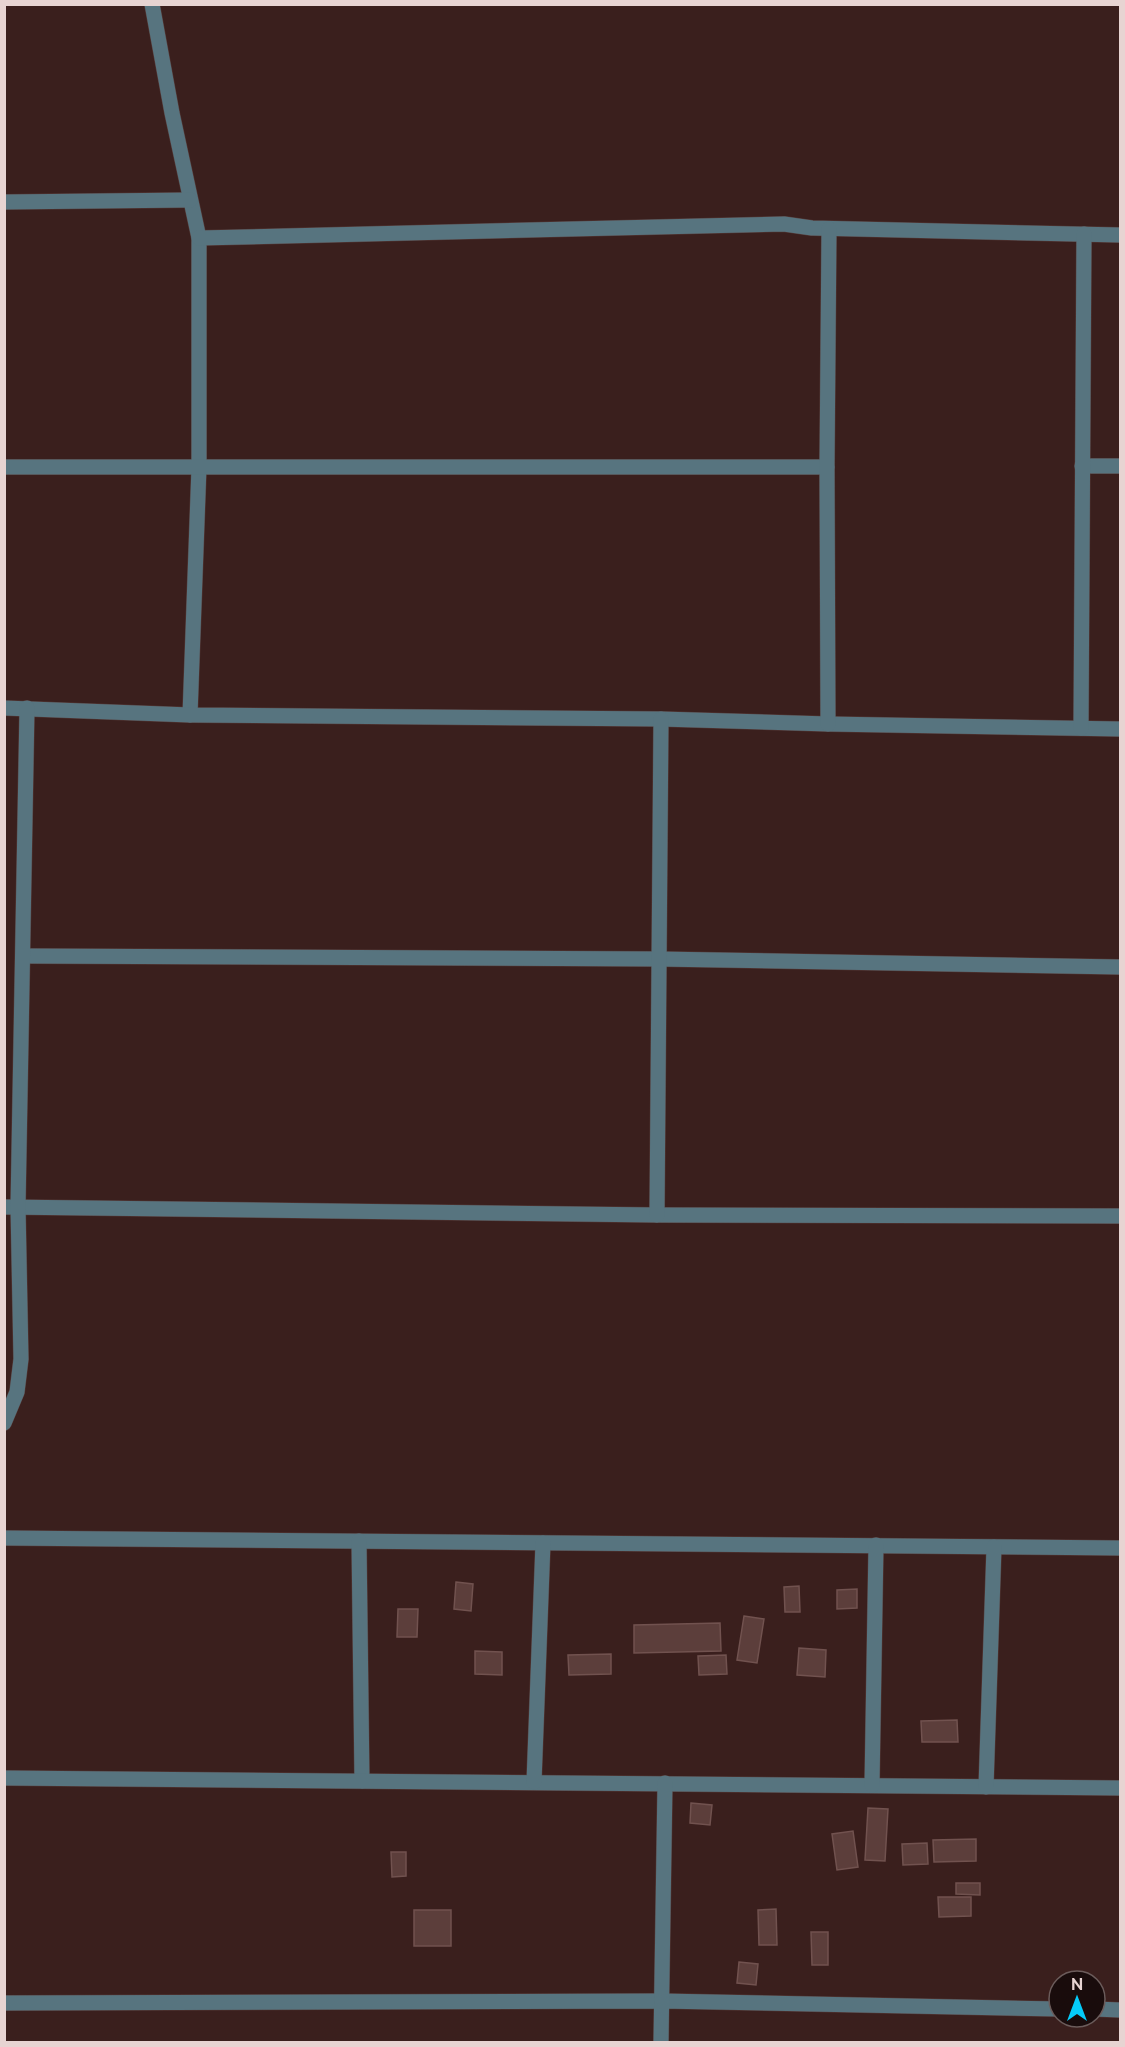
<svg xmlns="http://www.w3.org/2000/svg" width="1125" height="2047" viewBox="0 0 1125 2047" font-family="Raleway,sans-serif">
  <rect width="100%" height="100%" fill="#3a1f1d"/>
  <g fill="#5c3e3b" stroke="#71524f" stroke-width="1.5">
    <path d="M456,1582L473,1584L471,1611L454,1609Z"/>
    <path d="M799,1586L800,1612H785L784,1587Z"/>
    <path d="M857,1589V1608L837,1609V1590Z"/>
    <path d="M398,1609H418L417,1637H397Z"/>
    <path d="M744,1616L764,1619L757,1663L737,1660Z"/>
    <path d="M720,1623L721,1651L634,1653V1625Z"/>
    <path d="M799,1648L826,1650L825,1677L797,1675Z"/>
    <path d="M475,1651L502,1652V1675L475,1674Z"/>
    <path d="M611,1654V1674L569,1675L568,1655Z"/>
    <path d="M726,1655L727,1674L699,1675L698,1656Z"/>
    <path d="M957,1720L958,1742H922L921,1721Z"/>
    <path d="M691,1803L712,1805L710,1825L690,1823Z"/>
    <path d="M868,1808L888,1809L885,1861L865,1860Z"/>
    <path d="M853,1831L858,1867L837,1870L832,1834Z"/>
    <path d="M976,1839V1861L934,1862L933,1840Z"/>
    <path d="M927,1843L928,1864L903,1865L902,1844Z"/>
    <path d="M391,1852H406V1876L392,1877Z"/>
    <path d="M956,1883H980V1895L956,1894Z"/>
    <path d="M938,1897H971V1916L939,1917Z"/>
    <path d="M776,1909L777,1945H759L758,1910Z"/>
    <rect x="414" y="1910" width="37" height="36"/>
    <path d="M811,1932H828V1965H812Z"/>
    <path d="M739,1962L758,1964L756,1985L737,1983Z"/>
  </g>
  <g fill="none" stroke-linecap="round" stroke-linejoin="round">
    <g stroke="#563c3a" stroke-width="16">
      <g id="minor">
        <path d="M152,4L172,113L199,238V467L190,715"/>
        <path d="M4,202L190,200"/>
        <path d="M199,238L784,224L812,228L1120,235"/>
        <path d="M1082,466H1120"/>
        <path d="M4,467H827"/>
        <path d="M4,708L190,715L661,719L828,724L1120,729"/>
        <path d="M828,724L827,467L829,229"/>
        <path d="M1081,728L1084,234"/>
        <path d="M23,956L659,959L1120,967"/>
        <path d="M4,1207L657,1215L1120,1216"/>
        <path d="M657,1215L661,719"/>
        <path d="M4,1423L17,1392L21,1359L18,1207L27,708"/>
        <path d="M4,1538L1120,1548"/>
        <path d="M359,1541L362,1781"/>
        <path d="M4,1778L1120,1788"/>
        <path d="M534,1782L543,1543"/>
        <path d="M872,1785L876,1545"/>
        <path d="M986,1787L994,1547"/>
        <path d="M4,2003L662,2001L1059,2009"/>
        <path d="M1095,2009L1120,2010"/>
        <path d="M661,2042L665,1783"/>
      </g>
    </g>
    <use href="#minor" stroke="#57747f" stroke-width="15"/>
  </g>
  <rect width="1125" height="2047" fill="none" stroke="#e7d4d2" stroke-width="12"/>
  <g transform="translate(1077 1999)"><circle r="28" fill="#190c0c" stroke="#6b5c5b" stroke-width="1.5"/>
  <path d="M0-4.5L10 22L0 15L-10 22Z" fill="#05cbf9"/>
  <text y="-9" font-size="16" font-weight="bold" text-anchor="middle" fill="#e7d4d2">N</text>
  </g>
</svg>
